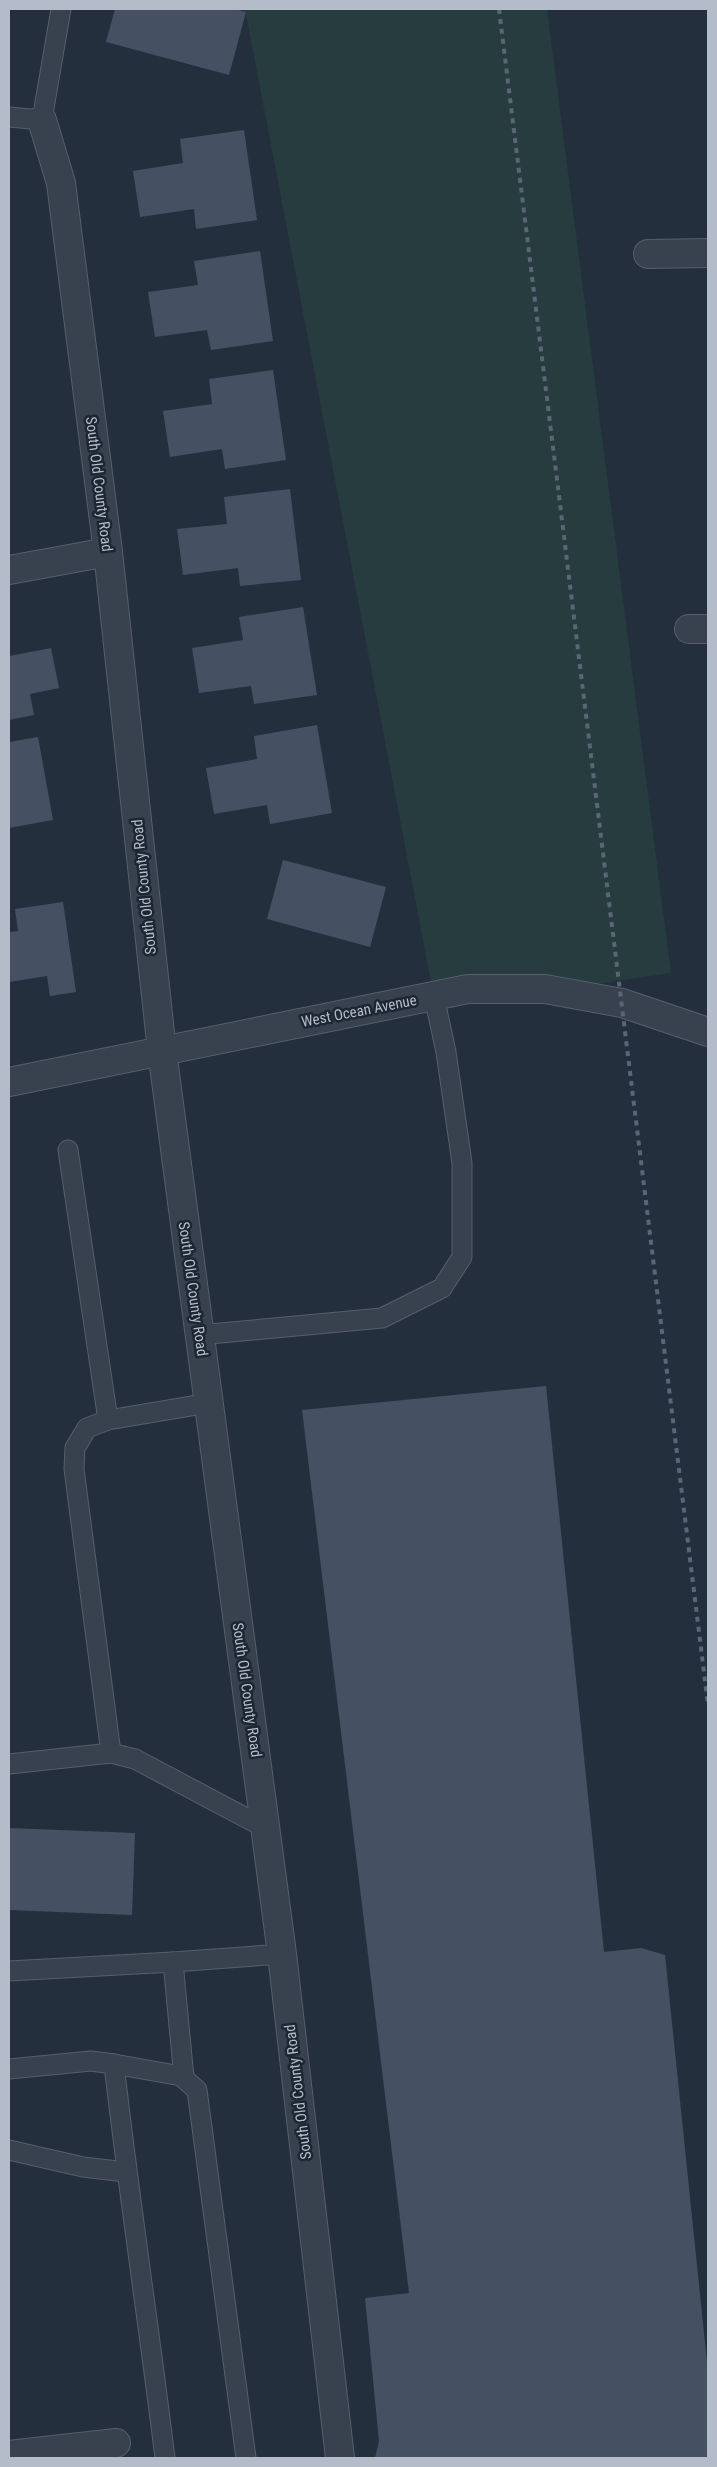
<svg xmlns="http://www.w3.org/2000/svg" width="717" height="2467" viewBox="0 0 717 2467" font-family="'Roboto Condensed',sans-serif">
  <rect width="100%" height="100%" fill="#242f3e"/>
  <path fill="#263c3f" d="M245,9H547L671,973L436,1008Z"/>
  <g fill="#455162">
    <path d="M115,9H235L246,12L229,75L106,42Z"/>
    <path d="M244,130L257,220L196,229L194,209L140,217L133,171L183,163L180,139Z"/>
    <path d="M260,251L273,341L211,350L207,330L155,337L148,292L198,285L194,261Z"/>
    <path d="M273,370L286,460L225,469L222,449L170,457L163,411L212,404L209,379Z"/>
    <path d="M290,489L301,580L240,586L238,568L183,575L177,529L227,524L224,497Z"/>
    <path d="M303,607L317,695L254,704L251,686L199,693L192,648L243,640L239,617Z"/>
    <path d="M51,648L59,688L30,694L34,715L9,720V656Z"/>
    <path d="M317,725L332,813L270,824L267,805L214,814L206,768L257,759L254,736Z"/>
    <path d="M38,737L53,820L9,828V742Z"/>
    <path d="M283,860L386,887L370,947L267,919Z"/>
    <path d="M63,902L76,992L50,996L47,976L9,982V932L18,931L15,909Z"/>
    <path d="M546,1386L604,1952L641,1948L665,1955L708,2372V2458H375L379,2441L365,2298L409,2293L302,1410Z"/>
    <path d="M9,1828L135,1833L132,1915L9,1910Z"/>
  </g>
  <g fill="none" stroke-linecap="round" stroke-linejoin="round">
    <g stroke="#565f6c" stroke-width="21">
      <g id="lane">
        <path d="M9,117L42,120L61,9"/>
        <path d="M68,1150L108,1420"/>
        <path d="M199,1335L382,1318L442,1288L462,1257V1163L446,1052L434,996"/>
        <path d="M111,1753L74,1469L75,1448L87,1428L108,1420L209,1403"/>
        <path d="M9,1764L111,1753L135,1759L265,1828"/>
        <path d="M9,1971L173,1962"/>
        <path d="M114,2064C129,2196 149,2327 165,2458"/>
        <path d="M9,2069L91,2061L114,2064L181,2076L197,2090L246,2458"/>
        <path d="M184,2078L173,1962L282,1954"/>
        <path d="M9,2150L83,2167L126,2172"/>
      </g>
    </g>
    <g stroke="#565f6c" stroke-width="30">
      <g id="street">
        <path d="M42,120L61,183L108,552L162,1051L282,1954L340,2458"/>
        <path d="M648,254L708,253"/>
        <path d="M9,570L108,552"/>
        <path d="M689,629H708"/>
        <path d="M9,1082L468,989H545L622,1003L708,1032"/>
        <path d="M9,2455L116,2443"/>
      </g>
    </g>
    <use href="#lane" stroke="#38414e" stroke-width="19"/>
    <use href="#street" stroke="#38414e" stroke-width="28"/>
    <path stroke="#5a6575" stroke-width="4" stroke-dasharray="5 5" stroke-linecap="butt" d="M499,9L708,1705"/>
  </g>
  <g text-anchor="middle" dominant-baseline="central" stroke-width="5" stroke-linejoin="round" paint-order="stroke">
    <g font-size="15" fill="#b4bcc9" stroke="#1d2633">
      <text transform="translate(99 484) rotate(83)">South Old County Road</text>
      <text transform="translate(144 887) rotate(-96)">South Old County Road</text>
      <text transform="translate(359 1011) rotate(-11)">West Ocean Avenue</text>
      <text transform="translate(193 1289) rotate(82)">South Old County Road</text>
      <text transform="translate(247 1690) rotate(82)">South Old County Road</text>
      <text transform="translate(298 2092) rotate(-97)">South Old County Road</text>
    </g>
  </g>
  <rect width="717" height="2467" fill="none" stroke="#b4bcc9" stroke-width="20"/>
</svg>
